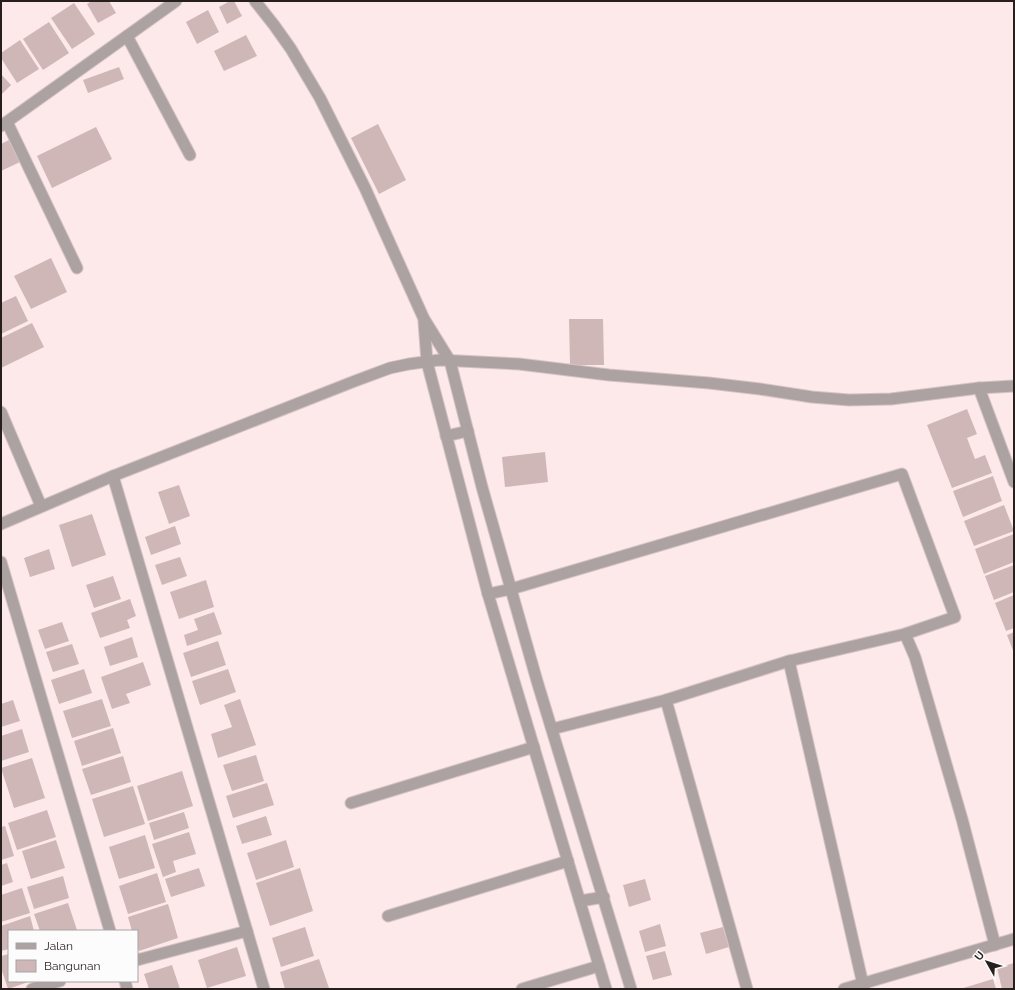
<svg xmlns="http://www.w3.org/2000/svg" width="1015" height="990" viewBox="0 0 1015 990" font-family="Raleway,sans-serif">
  <rect width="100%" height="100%" fill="#fde9e9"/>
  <g fill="#cfb7b7">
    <path d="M92,1H109L116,13L98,23L87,4Z"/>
    <path d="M230,1H234L242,16L227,24L219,7Z"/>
    <path d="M74,3L95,34L72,49L51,18Z"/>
    <path d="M208,10L219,32L197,44L186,22Z"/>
    <path d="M49,22L69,53L43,70L23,39Z"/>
    <path d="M246,35L257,56L224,71L214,51Z"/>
    <path d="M20,40L39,69L17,83L1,58V53Z"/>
    <path d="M119,67L124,79L88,93L83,80Z"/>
    <path d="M1,74L11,85L1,95Z"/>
    <path d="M378,124L406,180L379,194L351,138Z"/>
    <path d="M96,127L112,159L52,188L37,156Z"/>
    <path d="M9,140L20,162L1,171V144Z"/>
    <path d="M51,258L67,292L31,309L14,276Z"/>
    <path d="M16,296L28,321L1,334V303Z"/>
    <path d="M569,319H603L604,365H570Z"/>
    <path d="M32,323L44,347L1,368V338Z"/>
    <path d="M967,409L977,434L967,438L975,459L985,455L992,473L952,488L927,425Z"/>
    <path d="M545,452L548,482L505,487L502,457Z"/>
    <path d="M993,476L1002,501L963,517L953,491Z"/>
    <path d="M179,485L190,516L169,524L158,492Z"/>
    <path d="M1004,505L1014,531L974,546L964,521Z"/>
    <path d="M92,514L106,555L72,567L59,525Z"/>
    <path d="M175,526L181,544L151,555L145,537Z"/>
    <path d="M1014,534V562L984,574L975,549Z"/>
    <path d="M49,549L55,569L30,577L24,558Z"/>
    <path d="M180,557L187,576L162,585L155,565Z"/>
    <path d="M1014,565V592L994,600L985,576Z"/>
    <path d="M113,576L121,599L94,608L86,585Z"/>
    <path d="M206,580L214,607L179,619L170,592Z"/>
    <path d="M1014,595V628L1006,631L995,603Z"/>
    <path d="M130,599L136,616L127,620L130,628L100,638L91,613Z"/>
    <path d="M214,612L222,634L187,646L184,635L198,630L194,619Z"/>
    <path d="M62,622L69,641L45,649L38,630Z"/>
    <path d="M1014,632V653L1007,635Z"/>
    <path d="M132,637L138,657L110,666L104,647Z"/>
    <path d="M218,641L226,665L191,677L183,653Z"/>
    <path d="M72,644L79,664L53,672L46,652Z"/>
    <path d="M143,662L151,685L126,694L130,703L112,709L101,677Z"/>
    <path d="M84,669L92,693L59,704L51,680Z"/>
    <path d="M228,669L236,692L200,705L192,681Z"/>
    <path d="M102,699L111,726L72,738L63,711Z"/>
    <path d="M240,699L256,745L218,758L211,734L232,727L224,705Z"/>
    <path d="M13,700L20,721L1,727V704Z"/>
    <path d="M113,728L121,753L82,766L74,741Z"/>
    <path d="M22,729L29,752L1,761V736Z"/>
    <path d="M256,755L264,781L232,791L223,765Z"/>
    <path d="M123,756L131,782L91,795L82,769Z"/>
    <path d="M32,758L45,798L14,808L1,768Z"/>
    <path d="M182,771L193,806L148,821L137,786Z"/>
    <path d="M267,783L274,805L233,818L226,796Z"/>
    <path d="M133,786L145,824L104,837L92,799Z"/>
    <path d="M47,810L56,837L17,850L8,823Z"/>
    <path d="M184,812L189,828L154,840L149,823Z"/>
    <path d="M266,816L272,835L242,844L236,826Z"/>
    <path d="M5,826L14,856L1,860V827Z"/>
    <path d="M189,832L196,854L173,861L176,872L163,877L152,844Z"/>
    <path d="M145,835L155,868L119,879L109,847Z"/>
    <path d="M56,840L65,868L31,879L22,851Z"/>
    <path d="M286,840L294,867L256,880L247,853Z"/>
    <path d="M7,863L13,882L1,886V865Z"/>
    <path d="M199,868L205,886L171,897L165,879Z"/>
    <path d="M300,868L313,911L270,926L256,883Z"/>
    <path d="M157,873L166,902L128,914L119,886Z"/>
    <path d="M63,876L69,898L34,909L27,887Z"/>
    <path d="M645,879L651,900L629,907L623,885Z"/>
    <path d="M22,888L30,913L1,922V895Z"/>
    <path d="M68,903L77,930L40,931L34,914Z"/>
    <path d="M168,904L178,938L139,951L137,946V931H132L128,917Z"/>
    <path d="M30,916L34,931H9V949L1,951V926Z"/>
    <path d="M660,924L666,946L645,952L639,931Z"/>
    <path d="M305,927L314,956L281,967L272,938Z"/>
    <path d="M723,927L729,947L706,954L700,933Z"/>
    <path d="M237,947L246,976L207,988L198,960Z"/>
    <path d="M665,951L672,975L653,980L646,956Z"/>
    <path d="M9,954V981H31L8,989L1,968V956Z"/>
    <path d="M319,959L329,988L285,989L280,972Z"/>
    <path d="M1014,963V989H1002L997,968Z"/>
    <path d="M172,965L180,989H149L144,974Z"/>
    <path d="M993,979L996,989H960Z"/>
  </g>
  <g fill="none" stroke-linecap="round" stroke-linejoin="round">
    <g stroke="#d6c4c4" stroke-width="13">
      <g id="minor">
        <path d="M255,1L274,25L291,49L320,98L365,188L424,319L450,361L482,487L537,681L631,989"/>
        <path d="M127,36L190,155"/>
        <path d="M7,122L77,268"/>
        <path d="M1,126L176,1"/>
        <path d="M424,322L427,362L488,594L606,989"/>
        <path d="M979,388L1014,482"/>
        <path d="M1,412L41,506"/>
        <path d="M446,436L468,431"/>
        <path d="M113,476L264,989"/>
        <path d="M1,524L113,476L355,381L390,368L409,364L439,360L519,364L609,375L709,383L760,389L812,397L849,400L891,399L979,388L1014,386"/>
        <path d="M1,562L110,931"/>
        <path d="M488,594L511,589L902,474L955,617L905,634"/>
        <path d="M789,661L864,989"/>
        <path d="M666,700L747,989"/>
        <path d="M552,729L666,700L789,661L905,634L915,657L962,819L995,945"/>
        <path d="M351,803L534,747"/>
        <path d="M580,901L604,897"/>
        <path d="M388,916L568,861"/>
        <path d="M137,960L247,931"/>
        <path d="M125,981L127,989"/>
        <path d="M32,989L60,981"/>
        <path d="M522,989L599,966"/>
        <path d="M844,989L1014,939"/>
      </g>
    </g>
    <use href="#minor" stroke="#ada2a2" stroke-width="11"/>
  </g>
  <rect width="1015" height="990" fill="none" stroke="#271e1e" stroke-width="4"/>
  <rect x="8" y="930" width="130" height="52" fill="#fcfcfc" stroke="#a7a3a3"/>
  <rect x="16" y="943" width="20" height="6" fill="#ada2a2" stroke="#a7a3a3"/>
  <text x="44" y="950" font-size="12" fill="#271e1e">Jalan</text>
  <rect x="16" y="960" width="20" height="12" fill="#cfb7b7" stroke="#a7a3a3"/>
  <text x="44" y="970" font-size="12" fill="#271e1e">Bangunan</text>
  <g transform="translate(987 962) rotate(309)" stroke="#fcfcfc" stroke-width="3" paint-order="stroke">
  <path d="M0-3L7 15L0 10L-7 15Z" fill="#271e1e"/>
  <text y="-6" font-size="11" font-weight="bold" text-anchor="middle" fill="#271e1e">U</text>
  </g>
</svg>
